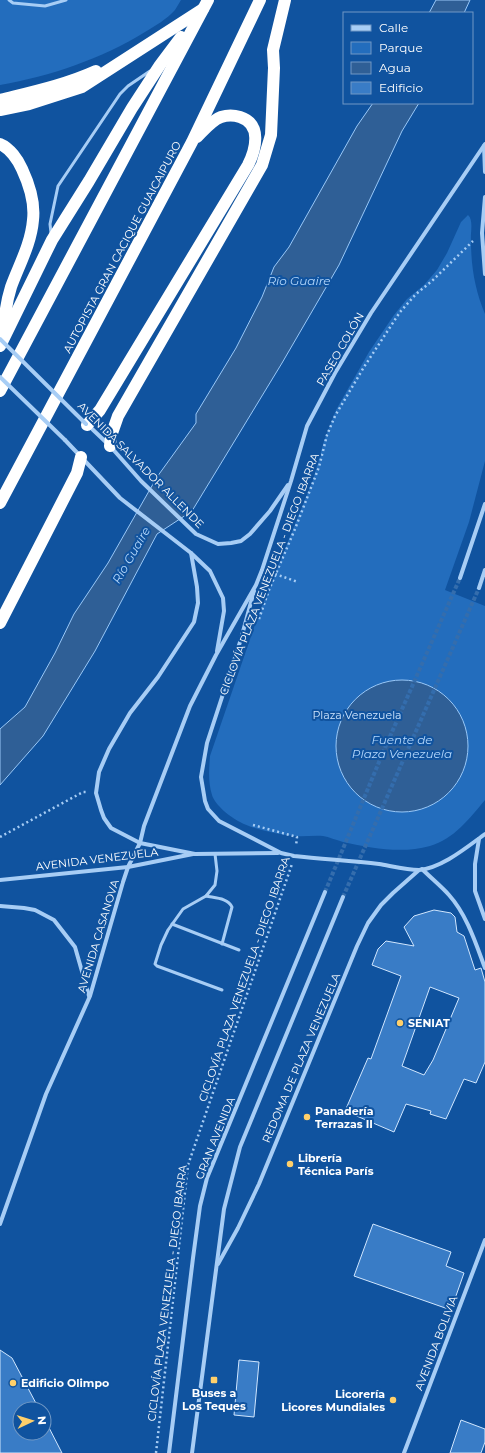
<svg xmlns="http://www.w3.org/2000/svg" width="485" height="1453" viewBox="0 0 485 1453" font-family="Montserrat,sans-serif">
  <rect width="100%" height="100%" fill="#10539f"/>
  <g fill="#236dbd">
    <path d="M0,0H181C179,3 177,7 175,10C167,19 155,26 145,32C101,59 51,76 0,85Z"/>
    <path d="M468,215C474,220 470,234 471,241C471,267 475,290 485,314V461L469,522L445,590L485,606V800C469,819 454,839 430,846C401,854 372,848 343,842C336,840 329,837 323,836C314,835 304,837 295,836C281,835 252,829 240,822C230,817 215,805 212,795C208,782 209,769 210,756L259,613L313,480L324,441L336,410L369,352L394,315L407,299L424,285L437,270L447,253L461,222Z"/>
  </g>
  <g fill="#2f5f96" stroke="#99c8f8">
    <path d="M436,0H470L464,13H429Z"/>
    <path d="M373,103H419L402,131L339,265L282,363L192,511L157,534L95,651L43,736L0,785V729L25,707L55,653L74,614L108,563L157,477L196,423V414L236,348L262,297L274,267L289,247L357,126Z"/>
    <circle cx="402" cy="746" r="66"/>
  </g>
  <g fill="#397cc6" stroke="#d0e6fe" fill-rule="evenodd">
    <path d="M434,910L451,913L455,917L457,932L464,936L475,970L481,968L485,982V1062L476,1083L464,1079L446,1119L430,1114L431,1111L406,1104L394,1132L345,1111L368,1058L371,1059L401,976L372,965L378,949L386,941L414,946L404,927L414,916ZM430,987L459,998L433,1060L424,1075L402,1066Z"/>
    <path d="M373,1224L451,1252L446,1266L464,1273L451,1310L354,1276Z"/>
    <path d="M0,1350L12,1358L39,1409H20V1433H44V1418L62,1453H0Z"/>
    <path d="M239,1360L259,1362L254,1417L234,1415Z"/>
    <path d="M461,1420L485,1429V1442L481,1453H450Z"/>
  </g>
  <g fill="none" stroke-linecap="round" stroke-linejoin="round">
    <g stroke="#346dad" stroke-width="4" stroke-dasharray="4 2" stroke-linecap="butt">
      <path d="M325,892L384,750L460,578"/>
      <path d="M343,897L479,588"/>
    </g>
    <g stroke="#a7cdf5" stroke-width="2.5" stroke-dasharray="2 3" stroke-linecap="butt">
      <path d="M275,574L298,582"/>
      <path d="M259,619L269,590L295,529L319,467L327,435L335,416L364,367L400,312L416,294L432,281L473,241"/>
      <path d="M253,825L297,837L296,846"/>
      <path d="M0,837L83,792H86"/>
      <path d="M156,1453L188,1165L292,864"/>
    </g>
    <g stroke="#a7cdf5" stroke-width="3">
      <path d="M9,0L13,3L45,6L66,0"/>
      <path d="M51,233L50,224L58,186L120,94L128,86L150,71"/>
      <path d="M215,854L217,871L215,885L206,896L183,909L168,930L161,945L155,964L157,966L222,990"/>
      <path d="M206,896C215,898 228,898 232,907L222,944"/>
      <path d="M172,924L239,950"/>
    </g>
    <g stroke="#a7cdf5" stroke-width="4">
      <path d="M484,146L485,172"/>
      <path d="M485,197L482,233L485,274"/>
      <path d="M89,426L110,446L141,481L196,534L218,544L231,543L241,541L250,534L270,511L288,485"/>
      <path d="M65,440L120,498L191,553L210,571L223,598L224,611L217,651"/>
      <path d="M191,553L197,587L198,603L194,622L158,677L130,713L109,749L99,772L96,793L101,810L104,818L111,828L140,843L195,854L278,853"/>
      <path d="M460,578L485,504"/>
      <path d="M479,588L485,570"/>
      <path d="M254,591L241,639L207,743L201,777L205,801L208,809L219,821L281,853L294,856C323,859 351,861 379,864C391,866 407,870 419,870C442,868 467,847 485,834"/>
      <path d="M479,839L475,864V891L485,919"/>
      <path d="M422,869C431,878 441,886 449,895C467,915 476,944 485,968"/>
      <path d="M0,880L128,867L193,854"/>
      <path d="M0,906L24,908L35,910L54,920L75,947L89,996"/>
      <path d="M0,1224L46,1094L90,996L123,882L128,867L140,843L144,826L190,706L216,655L256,585L262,570L291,481L307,426L335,373L371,313L485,144"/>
      <path d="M218,1264L238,1228L259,1184L357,946L368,923L381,905L393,893L419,870"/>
      <path d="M169,1453L193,1258L200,1206L207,1178L325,892"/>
      <path d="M192,1453L224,1209L240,1147L343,897"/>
      <path d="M404,1453L485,1240"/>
    </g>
    <g stroke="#fff" stroke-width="12">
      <path d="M0,100C32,92 65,85 96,71"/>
      <path d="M0,110L29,104L82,87L203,9"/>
      <path d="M0,144C10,148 18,160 22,169C29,184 35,203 33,220C31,244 19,265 11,287C6,303 4,319 4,336"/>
      <path d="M0,346L52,240L89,181L132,108L160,65L181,37"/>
      <path d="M0,391L208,0"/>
      <path d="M87,425L100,410L248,165C256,149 262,124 240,117C234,115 227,115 221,117C212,120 204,130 197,137"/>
      <path d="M110,446L111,436L118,416L262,165L271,135L274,68L273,50L285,0"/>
      <path d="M0,503L192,142L260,0"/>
      <path d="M0,623L77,473L81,457"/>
    </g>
    <g stroke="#a7cdf5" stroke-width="4">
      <path d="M0,339L86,424"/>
      <path d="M0,377L65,440"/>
    </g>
  </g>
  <g fill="#ffd06b" stroke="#10539f" stroke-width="1.5">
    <circle cx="400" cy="1023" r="4"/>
    <circle cx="307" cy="1117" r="4"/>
    <circle cx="290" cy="1164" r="4"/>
    <rect x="210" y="1376" width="8" height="8" rx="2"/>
    <circle cx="13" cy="1383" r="4"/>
    <circle cx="393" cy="1400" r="4"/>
  </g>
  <g text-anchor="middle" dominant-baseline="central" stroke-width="4" stroke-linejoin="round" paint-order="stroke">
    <g font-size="11" fill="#fff" stroke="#10539f">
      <text transform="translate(122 247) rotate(-62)">AUTOPISTA GRAN CACIQUE GUAICAIPURO</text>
      <text transform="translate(340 349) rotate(-60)">PASEO COLÓN</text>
      <text transform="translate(141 465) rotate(45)">AVENIDA SALVADOR ALLENDE</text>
      <text transform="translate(269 574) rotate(-69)">CICLOVÍA PLAZA VENEZUELA - DIEGO IBARRA</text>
      <text transform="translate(97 859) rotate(-7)">AVENIDA VENEZUELA</text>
      <text transform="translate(98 936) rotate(-73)">AVENIDA CASANOVA</text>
      <text transform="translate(244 979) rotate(-71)">CICLOVÍA PLAZA VENEZUELA - DIEGO IBARRA</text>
      <text transform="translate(301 1058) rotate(-67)">REDOMA DE PLAZA VENEZUELA</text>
      <text transform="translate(215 1138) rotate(-68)">GRAN AVENIDA</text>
      <text transform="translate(167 1293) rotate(-83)">CICLOVÍA PLAZA VENEZUELA - DIEGO IBARRA</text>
      <text transform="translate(436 1343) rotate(-69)">AVENIDA BOLIVIA</text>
    </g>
    <g font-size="11" fill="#d0e6fe" stroke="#10539f">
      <text x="357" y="715">Plaza Venezuela</text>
    </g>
    <g font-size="11" font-weight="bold" fill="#fff" stroke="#10539f" text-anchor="start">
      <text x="408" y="1023">SENIAT</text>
      <text x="315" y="1111">Panadería<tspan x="315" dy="13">Terrazas II</tspan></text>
      <text x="298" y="1158">Librería<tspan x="298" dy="13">Técnica París</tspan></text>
      <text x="21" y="1383">Edificio Olimpo</text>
      <text x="214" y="1393" text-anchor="middle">Buses a<tspan x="214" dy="13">Los Teques</tspan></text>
      <text x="385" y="1394" text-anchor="end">Licorería<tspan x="385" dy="13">Licores Mundiales</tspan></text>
    </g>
    <g font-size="12" font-style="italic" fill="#b4d7fb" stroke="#10539f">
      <text x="299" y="280">Río Guaire</text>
      <text transform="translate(131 555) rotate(-60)">Río Guaire</text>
      <text x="402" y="739">Fuente de<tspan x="402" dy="14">Plaza Venezuela</tspan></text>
    </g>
  </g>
  <rect x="343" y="12" width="130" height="92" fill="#10539f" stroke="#7098c5"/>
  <rect x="351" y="25" width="20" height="6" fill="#a7cdf5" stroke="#7098c5"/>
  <text x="379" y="32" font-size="12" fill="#ffffff">Calle</text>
  <rect x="351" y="42" width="20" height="12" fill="#236dbd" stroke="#7098c5"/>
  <text x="379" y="52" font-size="12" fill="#ffffff">Parque</text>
  <rect x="351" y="62" width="20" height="12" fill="#2f5f96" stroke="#7098c5"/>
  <text x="379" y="72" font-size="12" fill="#ffffff">Agua</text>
  <rect x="351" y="82" width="20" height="12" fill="#397cc6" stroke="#7098c5"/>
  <text x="379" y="92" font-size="12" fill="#ffffff">Edificio</text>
  <g transform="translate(32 1421) rotate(86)"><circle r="19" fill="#10539f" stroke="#7098c5"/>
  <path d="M0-3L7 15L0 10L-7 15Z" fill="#ffd06b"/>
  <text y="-6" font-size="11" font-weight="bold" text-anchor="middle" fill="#ffffff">N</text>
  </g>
</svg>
